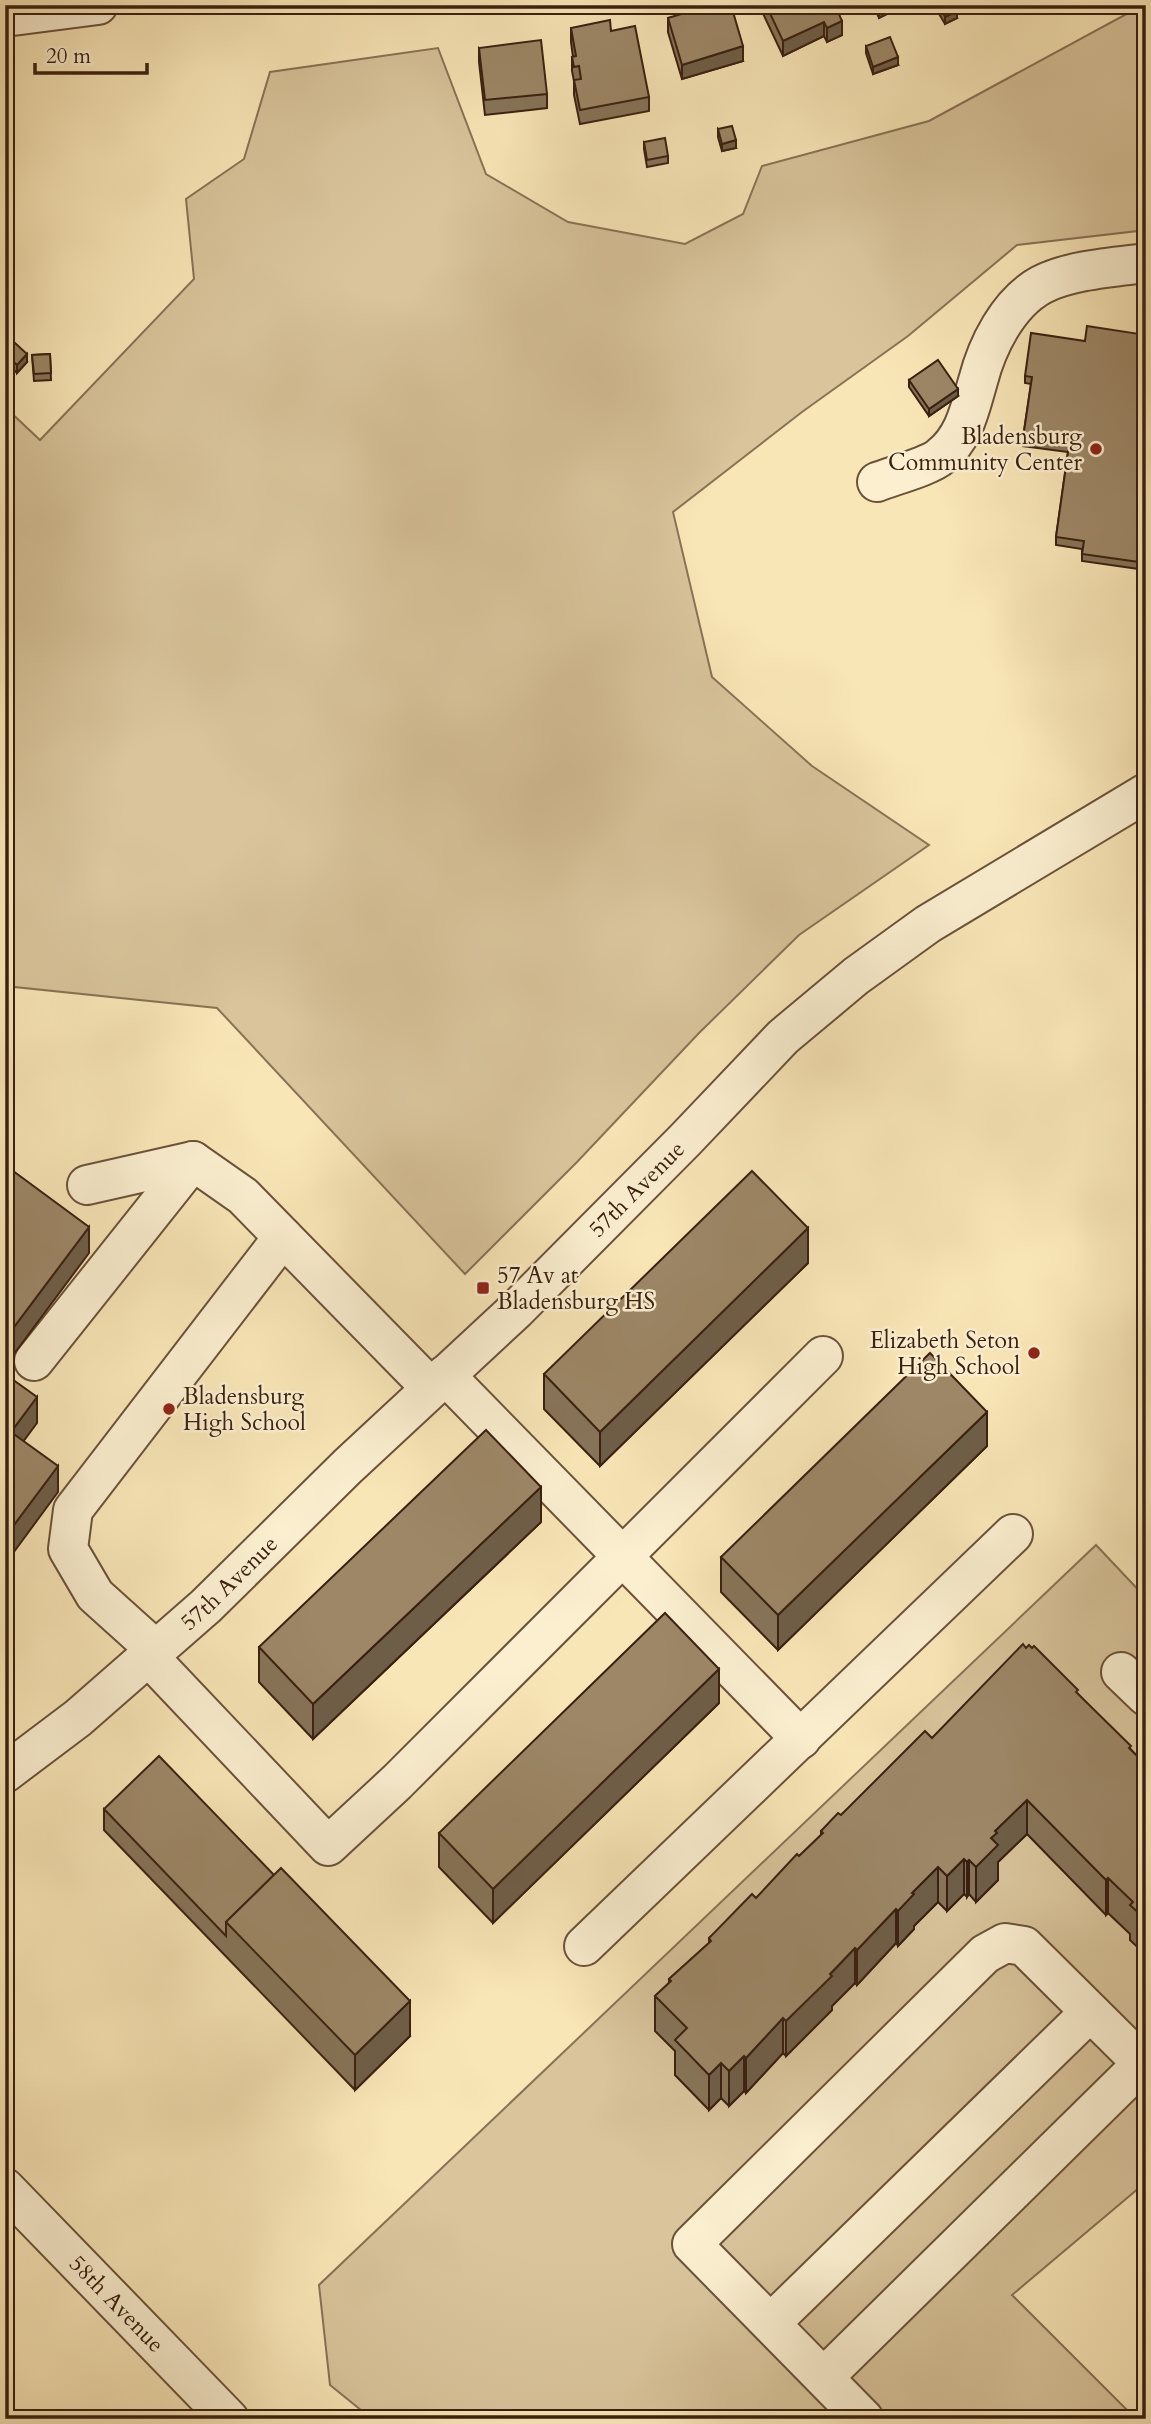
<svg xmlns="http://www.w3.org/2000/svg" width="1151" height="2424" viewBox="0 0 1151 2424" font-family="Cardo,serif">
  <rect width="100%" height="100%" fill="#f9e6b7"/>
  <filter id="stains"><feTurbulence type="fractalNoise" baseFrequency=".00286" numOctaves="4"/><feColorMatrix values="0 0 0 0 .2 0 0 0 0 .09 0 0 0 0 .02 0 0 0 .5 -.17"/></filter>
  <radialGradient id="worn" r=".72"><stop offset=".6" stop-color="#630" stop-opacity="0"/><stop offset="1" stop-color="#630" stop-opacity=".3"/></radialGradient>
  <g fill="#d9c49b" stroke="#8a7256" stroke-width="2">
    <path d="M1143,5H1146V230L1017,245L908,336L802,412L673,512L712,677L812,766L929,845L799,935L699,1033L577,1162L465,1274L217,1008L5,986V407L40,440L194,279L186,199L244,159L270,72L438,48L486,174L568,222L685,244L743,214L762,166L929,121Z"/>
    <path d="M1096,1545L1146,1598V2182L1012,2295L1136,2419H372L330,2385L319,2285Z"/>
  </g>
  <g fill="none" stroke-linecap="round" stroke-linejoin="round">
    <g stroke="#6a523a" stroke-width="42">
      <g id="minor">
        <path d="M5,17L98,5"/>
        <path d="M877,482C892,476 930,466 941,456C965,437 970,408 978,381C987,346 1008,303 1041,285C1069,270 1114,267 1146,263"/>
        <path d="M87,1185L193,1161L243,1196L431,1388"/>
        <path d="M34,1361L193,1161"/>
        <path d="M445,1375L801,1739"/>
        <path d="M156,1650L95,1595L68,1549L73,1510L283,1237"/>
        <path d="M148,1656L328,1846L397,1782L823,1356"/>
        <path d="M1121,1672L1146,1696"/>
        <path id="s1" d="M5,1773L78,1718L206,1606L348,1466L516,1310L685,1140L783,1037L856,976L928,924L1146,793"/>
        <path d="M584,1946L1013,1534"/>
        <path id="s2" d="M5,2188L229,2419"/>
        <path d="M771,2323L1090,2012"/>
        <path d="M824,2377L1146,2060"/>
        <path d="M864,2419L692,2244L985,1954L1005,1943L1024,1946L1142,2063"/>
      </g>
    </g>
    <use href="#minor" stroke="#fbefd0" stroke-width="38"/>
  </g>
  <g fill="#877459" stroke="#3a2010" stroke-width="2">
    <path d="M759,5H835L842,35L827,42L824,36L783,56Z"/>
    <path d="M873,5H905L879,18Z"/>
    <path d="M938,5L957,18L945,24L938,12Z"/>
    <path d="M701,11L743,61L682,79L668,32V18Z"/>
    <path d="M571,28L611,31L649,97V111L580,124L574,95V81L572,71V57H573L571,42Z"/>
    <path d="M866,46L898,65L873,74L866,53Z"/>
    <path d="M479,48L547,94V108L485,115L479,62Z"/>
    <path d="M718,129L736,148L722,151L718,137Z"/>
    <path d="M644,142L668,156V163L647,167L644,149Z"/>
    <path d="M1146,335V570L1082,561V549L1056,545V537L1068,452L1023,446V438L1031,384L1025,383V376L1085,341Z"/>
    <path d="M5,353L27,362L17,373L5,361Z"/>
    <path d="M50,354L51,380L34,381L32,355Z"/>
    <path d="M909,380L958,396L929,416L909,387Z"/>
    <path d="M808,1263L600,1466L544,1409V1374Z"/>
    <path d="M987,1446L778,1650L721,1592V1557Z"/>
    <path d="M541,1522L313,1739L259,1682V1647Z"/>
    <path d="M1078,1694L1140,1759L1146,1760V1955L1130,1940V1934L1108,1913L1106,1915L1027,1834L998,1862V1880L976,1902L969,1894L967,1897L964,1894L947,1911L938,1902L914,1926V1929L898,1946L896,1943L857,1985L855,1983L832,2006V2010L786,2056L783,2053L746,2093L744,2091L729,2106L721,2098L709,2110L675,2075V2051L655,2031V1996L669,1983V1979L709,1943V1938L756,1898L821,1835V1831L841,1815L932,1738Z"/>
    <path d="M719,1703L493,1923L439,1867V1833Z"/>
    <path d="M104,1809L410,2036L355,2090L104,1830Z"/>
  </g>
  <g fill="#6e5e48" stroke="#3a2010" stroke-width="2">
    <path d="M879,5H905L879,18Z"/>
    <path d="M957,11V18L945,24V17Z"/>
    <path d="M842,21V35L827,42V28Z"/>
    <path d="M824,22V36L783,56V41Z"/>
    <path d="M743,46V61L682,79V65Z"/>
    <path d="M898,57V65L873,74V67Z"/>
    <path d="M736,140V148L722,151V144Z"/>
    <path d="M27,354V362L17,373V365Z"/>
    <path d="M958,389V396L929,416V409Z"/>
    <path d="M89,1227V1253L5,1366V1339Z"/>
    <path d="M808,1228V1263L600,1466V1432Z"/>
    <path d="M37,1397V1423L11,1458V1432Z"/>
    <path d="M987,1412V1446L778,1650V1615Z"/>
    <path d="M58,1466V1492L5,1564V1537Z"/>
    <path d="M541,1487V1522L313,1739V1704Z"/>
    <path d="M719,1669V1703L493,1923V1889Z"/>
    <path d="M1027,1800V1834L998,1862V1880L976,1902V1867L995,1831Z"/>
    <path d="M964,1859V1894L947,1911V1876Z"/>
    <path d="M969,1860V1894L967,1897V1862Z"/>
    <path d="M938,1867V1902L914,1926V1929L898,1946V1911L912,1893Z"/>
    <path d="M1108,1878V1913L1106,1915V1880Z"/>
    <path d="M896,1909V1943L857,1985V1950Z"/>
    <path d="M855,1948V1983L832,2006V2010L786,2056V2021Z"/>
    <path d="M410,2001V2036L355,2090V2055Z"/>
    <path d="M783,2018V2053L746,2093V2058Z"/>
    <path d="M744,2056V2091L729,2106V2071Z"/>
    <path d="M721,2063V2098L709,2110V2075Z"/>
  </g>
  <g fill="#9d8767" stroke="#3a2010" stroke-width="2">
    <path d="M721,5H731L743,46L682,65L668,18L701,8V11Z"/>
    <path d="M766,5H835L842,21L827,28L824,22L783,41Z"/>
    <path d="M939,5H954L957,11L945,17Z"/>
    <path d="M610,20L611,31L635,26L649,97L580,110L574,80L581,79L579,66L574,67L572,57L576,56L571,28Z"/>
    <path d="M890,37L898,57L873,67L866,46Z"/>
    <path d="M541,40L547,94L485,100L479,48Z"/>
    <path d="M732,126L736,140L722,144L718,129Z"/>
    <path d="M665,138L668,156L647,160L644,142Z"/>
    <path d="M1087,326L1146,335V563L1082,554L1084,541L1056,537L1069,445L1023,438L1032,377L1025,376L1031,333L1085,341Z"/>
    <path d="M15,343L27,354L17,365L5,354Z"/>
    <path d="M50,354L51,373L34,374L32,355Z"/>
    <path d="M938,360L958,389L929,409L909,380Z"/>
    <path d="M5,1165L89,1227L5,1339Z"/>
    <path d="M752,1171L808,1228L600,1432L544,1374Z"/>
    <path d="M930,1353L987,1412L778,1615L721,1557Z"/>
    <path d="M5,1374L37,1397L11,1432L58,1466L5,1537Z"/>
    <path d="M486,1430L541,1487L313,1704L259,1647Z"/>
    <path d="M665,1613L719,1669L493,1889L439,1833Z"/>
    <path d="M1023,1644L1026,1648L1029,1645L1032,1648L1034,1646L1078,1690L1076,1692L1131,1746L1129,1748L1140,1759L1142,1756L1146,1760V1920L1130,1905L1133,1902L1108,1878L1106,1880L1027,1800L995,1831L997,1833L991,1838L998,1845L976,1867L969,1860L967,1862L964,1859L947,1876L938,1867L912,1893L914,1894L898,1911L896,1909L857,1950L855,1948L830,1974L832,1976L786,2021L783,2018L746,2058L744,2056L729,2071L721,2063L709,2075L675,2040L687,2028L655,1996L671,1981L669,1979L711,1941L709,1938L752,1894L756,1898L797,1854L799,1856L823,1833L821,1831L838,1813L841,1815L925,1731L932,1738Z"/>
    <path d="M159,1756L274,1875L226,1922V1936L104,1809Z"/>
    <path d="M281,1868L410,2001L355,2055L226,1922Z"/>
  </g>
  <g fill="#8f2418" stroke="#fbefd0" stroke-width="2.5">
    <circle cx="1096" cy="449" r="7"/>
    <rect x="476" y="1281" width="14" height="14" rx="3.5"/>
    <circle cx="1034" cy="1353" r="7"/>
    <circle cx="169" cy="1409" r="7"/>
  </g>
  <g text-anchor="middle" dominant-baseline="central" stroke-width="5" stroke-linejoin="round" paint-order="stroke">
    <g font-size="23" fill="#3a2010" stroke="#fbefd0" text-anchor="end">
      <text x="1082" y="436">Bladensburg<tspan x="1082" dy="26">Community Center</tspan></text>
      <text x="497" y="1275" text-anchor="start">57 Av at<tspan x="497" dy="26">Bladensburg HS</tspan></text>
      <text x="1020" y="1340">Elizabeth Seton<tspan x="1020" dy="26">High School</tspan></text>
      <text x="183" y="1396" text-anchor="start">Bladensburg<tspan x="183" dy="26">High School</tspan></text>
    </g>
    <g font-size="23" fill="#3a2010" stroke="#fbefd0">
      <text stroke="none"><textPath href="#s1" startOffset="861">57th Avenue</textPath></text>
      <text stroke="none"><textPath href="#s1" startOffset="294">57th Avenue</textPath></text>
      <text stroke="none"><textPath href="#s2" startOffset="161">58th Avenue</textPath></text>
    </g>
  </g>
  <rect width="1151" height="2424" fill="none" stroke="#f9e6b7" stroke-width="28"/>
  <rect x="7" y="7" width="1137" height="2410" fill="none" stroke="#3a2010" stroke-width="3.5"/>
  <rect x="14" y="14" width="1123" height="2396" fill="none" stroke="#3a2010" stroke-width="2"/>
  <path d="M35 63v10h112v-10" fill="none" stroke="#3a2010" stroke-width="3.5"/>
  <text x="46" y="63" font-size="21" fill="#3a2010" stroke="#fbefd0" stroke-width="5" paint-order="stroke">20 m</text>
  <rect width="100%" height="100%" filter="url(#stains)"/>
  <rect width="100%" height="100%" fill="url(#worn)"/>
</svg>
